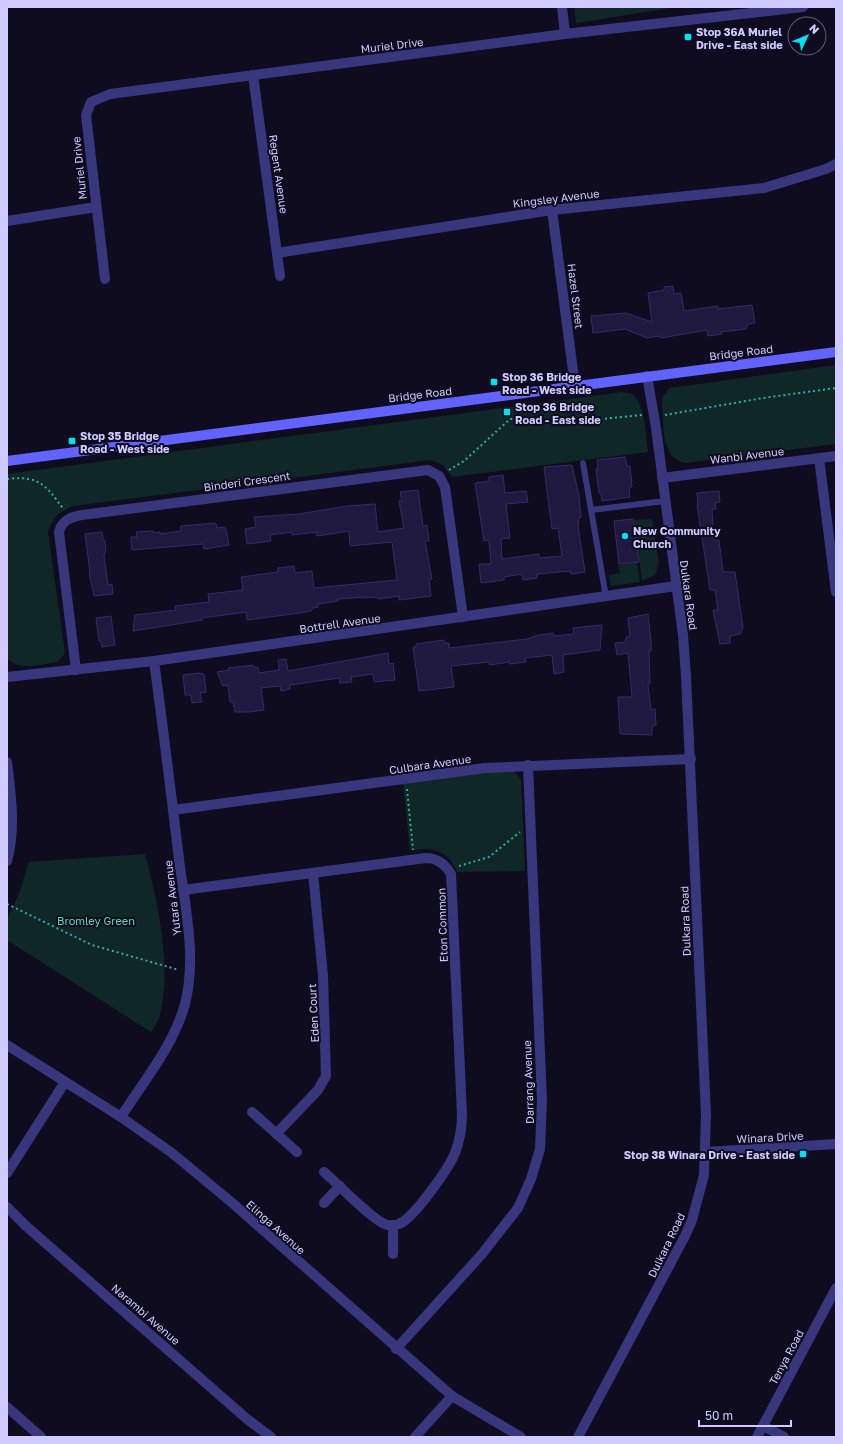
<svg xmlns="http://www.w3.org/2000/svg" width="843" height="1444" viewBox="0 0 843 1444" font-family="'Golos Text',sans-serif">
  <rect width="100%" height="100%" fill="#0f0c1f"/>
  <g fill="#0f2827">
    <path d="M574,7H677L576,23Z"/>
    <path d="M836,365V444L685,463C660,458 664,424 662,403L663,397L669,388Z"/>
    <path d="M622,392C625,393 630,393 632,394C645,402 646,438 648,452L452,477L443,465L431,460L73,506C57,513 54,516 48,532L65,653L58,662C42,664 19,672 7,658V474Z"/>
    <path d="M652,519L659,563L655,575L642,581L634,520Z"/>
    <path d="M637,563L640,582L611,586L609,575L620,573L618,565Z"/>
    <path d="M505,770L515,772L521,780L525,871L457,872C446,848 434,848 410,850L403,783Z"/>
    <path d="M145,854C158,903 172,965 160,1015C159,1021 154,1027 151,1032L7,940V919L19,894L29,862Z"/>
  </g>
  <g fill="#1f183f" stroke="#362a6b">
    <path d="M673,286L674,294L681,293L684,311L718,306V309L752,305L755,323L748,324L746,329L721,332L722,334L708,336L707,330L661,338L660,336L647,338L625,329L593,333L591,316L626,313L652,322L648,293L664,290V287Z"/>
    <path d="M625,457L627,466H630L632,487H629L630,497L602,501L601,493H599L596,469H598L597,460Z"/>
    <path d="M572,465L579,496L581,518H579L578,526L585,572L571,574L570,571L537,574V578L523,580L522,574L504,577V580L481,583L479,564H491L489,540L484,541L475,483L489,481V477L503,475L505,493L526,491L528,502L506,504L510,538L501,539L502,559L539,554V558L562,556L558,528L552,529L544,467Z"/>
    <path d="M418,490L423,526L427,525L429,541H425L432,579H429L431,596L399,600V596L378,599L377,597L363,598V597L338,599V601L318,604V607L313,608L311,611L300,613L247,620L246,612L202,618V620L133,631L135,615L176,610L175,606L209,602L208,594L243,590L241,577L278,572V568L294,566L295,573L312,571L314,588L397,580L392,542L350,546L349,531L317,536L316,532L292,535V532L270,535L271,541L247,544L245,529L256,527L254,517L299,514L347,506L375,504L378,532L404,528L399,501H402L400,492Z"/>
    <path d="M719,491L720,502L715,503L716,509H712L714,541L719,540L723,572H735L743,628L740,634L730,636V643L720,644L713,610H718L715,590H710L697,505H698L697,493Z"/>
    <path d="M633,519L639,562L619,564L614,521Z"/>
    <path d="M214,523L216,524L217,528L224,527L226,529L229,545L204,549L203,544L132,550L131,537H137L136,532L153,531V533L160,532V534L181,531V526Z"/>
    <path d="M102,532L103,540L105,541L106,550L104,556L108,585L112,584L113,594L94,596L89,573L90,572L85,534Z"/>
    <path d="M648,614L651,642V651H649L650,684H648L651,710L655,709L656,725L652,727V735L620,734L618,697H632L628,653L617,655L615,643L626,642V637L630,636L628,618Z"/>
    <path d="M111,616L115,645L102,647L101,641H99L96,618Z"/>
    <path d="M602,625L600,650L563,655L564,672L554,674L552,655L525,658L526,662L510,664L509,662L490,665L489,662L451,666L454,687L419,691L413,647H416V644L444,640V643H449V648L527,639L539,635L553,633L554,636L574,634L573,628Z"/>
    <path d="M388,653L389,664L393,663L395,680L374,682L373,674L351,677L352,682L340,683L339,678L290,685V689L281,691L280,686L261,688L264,710L249,712H235L233,702H230L228,685L223,686L217,672L229,670L228,668L253,665L254,667H258L259,673L279,670L278,660L286,659L288,671Z"/>
    <path d="M199,673L204,674L206,692L200,693L202,702L192,703L191,695H185L183,675Z"/>
  </g>
  <g fill="none" stroke-linecap="round" stroke-linejoin="round">
    <g stroke="#2eafa4" stroke-width="2" stroke-dasharray="2 3" stroke-linecap="butt">
      <path d="M665,415L763,398L836,388"/>
      <path d="M449,470L464,461L510,419L572,422L643,415"/>
      <path d="M7,479C39,475 46,485 64,510"/>
      <path d="M407,789L413,850"/>
      <path d="M459,866L489,857L520,832"/>
      <path d="M7,904L92,945L179,970"/>
    </g>
    <g stroke="#38377e" stroke-width="6">
      <path d="M583,463L606,597"/>
      <path d="M591,510L665,501"/>
    </g>
    <g stroke="#38377e" stroke-width="10">
      <path d="M562,7L565,34"/>
      <path d="M253,75L280,276"/>
      <path d="M552,210L575,386"/>
      <path d="M7,221L96,207"/>
      <path d="M277,253L552,210L764,188L826,169L836,164"/>
      <path d="M105,279L86,115L91,102L110,94L565,34L803,7"/>
      <path d="M819,458L836,592"/>
      <path d="M662,478L836,456"/>
      <path d="M76,670L59,532C62,520 71,517 82,515L428,470L439,476L445,487L463,617"/>
      <path d="M7,677L154,661L676,586"/>
      <path d="M7,762C11,795 16,828 7,861"/>
      <path d="M173,810L485,768L691,759"/>
      <path d="M183,890L426,858C437,858 445,864 451,874L462,1114C462,1128 460,1140 455,1153C449,1168 414,1218 399,1224C395,1225 391,1226 387,1225C374,1222 336,1182 324,1172"/>
      <path d="M7,1045L121,1117L172,1153L230,1201L452,1396L521,1437"/>
      <path d="M252,1112L297,1152"/>
      <path d="M121,1117C143,1082 174,1045 185,1004C197,957 185,907 179,859C171,793 163,727 154,661"/>
      <path d="M276,1134L318,1090L326,1076L323,976L313,873"/>
      <path d="M705,1152L836,1144"/>
      <path d="M7,1173L65,1082"/>
      <path d="M324,1203L340,1186"/>
      <path d="M7,1207L26,1226L247,1419L271,1437"/>
      <path d="M393,1225V1254"/>
      <path d="M396,1349L482,1254L518,1208L531,1179L540,1149L542,1101L528,765"/>
      <path d="M7,1407L41,1437"/>
      <path d="M763,1426L784,1437"/>
      <path d="M415,1437L452,1396"/>
      <path d="M578,1437L685,1236L692,1220L704,1175L706,1115L686,676L683,635L656,428L647,376"/>
      <path d="M757,1437L836,1288"/>
    </g>
    <path stroke="#6262fe" stroke-width="10" d="M7,461L836,352"/>
  </g>
  <g fill="#01e1f4" stroke="#0f0c1f" stroke-width="1.5">
    <rect x="684" y="33" width="8" height="8" rx="2"/>
    <rect x="490" y="378" width="8" height="8" rx="2"/>
    <rect x="503" y="408" width="8" height="8" rx="2"/>
    <rect x="68" y="437" width="8" height="8" rx="2"/>
    <circle cx="625" cy="536" r="4"/>
    <rect x="799" y="1150" width="8" height="8" rx="2"/>
  </g>
  <g text-anchor="middle" dominant-baseline="central" stroke-width="4" stroke-linejoin="round" paint-order="stroke">
    <g font-size="11" font-weight="bold" fill="#cfcaff" stroke="#0f0c1f" text-anchor="start">
      <text x="696" y="31">Stop 36A Muriel<tspan x="696" dy="13">Drive - East side</tspan></text>
      <text x="502" y="376">Stop 36 Bridge<tspan x="502" dy="13">Road - West side</tspan></text>
      <text x="515" y="406">Stop 36 Bridge<tspan x="515" dy="13">Road - East side</tspan></text>
      <text x="80" y="435">Stop 35 Bridge<tspan x="80" dy="13">Road - West side</tspan></text>
      <text x="633" y="530">New Community<tspan x="633" dy="13">Church</tspan></text>
      <text x="795" y="1154" text-anchor="end">Stop 38 Winara Drive - East side</text>
    </g>
    <g font-size="11" fill="#cfcaff" stroke="#0f0c1f">
      <text transform="translate(392 45) rotate(-7)">Muriel Drive</text>
      <text transform="translate(79 168) rotate(-96)">Muriel Drive</text>
      <text transform="translate(279 174) rotate(82)">Regent Avenue</text>
      <text transform="translate(556 198) rotate(-7)">Kingsley Avenue</text>
      <text transform="translate(576 296) rotate(83)">Hazel Street</text>
      <text transform="translate(741 352) rotate(-7)">Bridge Road</text>
      <text transform="translate(420 394) rotate(-7)">Bridge Road</text>
      <text transform="translate(747 455) rotate(-7)">Wanbi Avenue</text>
      <text transform="translate(247 481) rotate(-8)">Binderi Crescent</text>
      <text transform="translate(689 595) rotate(82)">Dulkara Road</text>
      <text transform="translate(340 623) rotate(-8)">Bottrell Avenue</text>
      <text transform="translate(430 764) rotate(-8)">Culbara Avenue</text>
      <text transform="translate(172 898) rotate(-97)">Yutara Avenue</text>
      <text transform="translate(685 921) rotate(-92)">Dulkara Road</text>
      <text transform="translate(442 925) rotate(-92)">Eton Common</text>
      <text transform="translate(313 1013) rotate(-93)">Eden Court</text>
      <text transform="translate(528 1082) rotate(-92)">Darrang Avenue</text>
      <text transform="translate(770 1137) rotate(-3)">Winara Drive</text>
      <text transform="translate(276 1227) rotate(42)">Elinga Avenue</text>
      <text transform="translate(666 1245) rotate(-64)">Dulkara Road</text>
      <text transform="translate(146 1314) rotate(41)">Narambi Avenue</text>
      <text transform="translate(786 1357) rotate(-62)">Tenya Road</text>
    </g>
    <g font-size="11" fill="#57deb9" stroke="#0f0c1f">
      <text x="96" y="920">Bromley Green</text>
    </g>
  </g>
  <rect width="843" height="1444" fill="none" stroke="#cfcaff" stroke-width="16"/>
  <g transform="translate(807 36) rotate(46)"><circle r="19" fill="#0f0c1f" stroke="#5c5879"/>
  <path d="M0-3L7 15L0 10L-7 15Z" fill="#01e1f4"/>
  <text y="-6" font-size="11" font-weight="bold" text-anchor="middle" fill="#cfcaff">N</text>
  </g>
  <path d="M699 1420v6h92v-6" fill="none" stroke="#cfcaff" stroke-width="2"/>
  <text x="705" y="1420" font-size="12" fill="#cfcaff" stroke="#0f0c1f" stroke-width="3" paint-order="stroke">50 m</text>
</svg>
